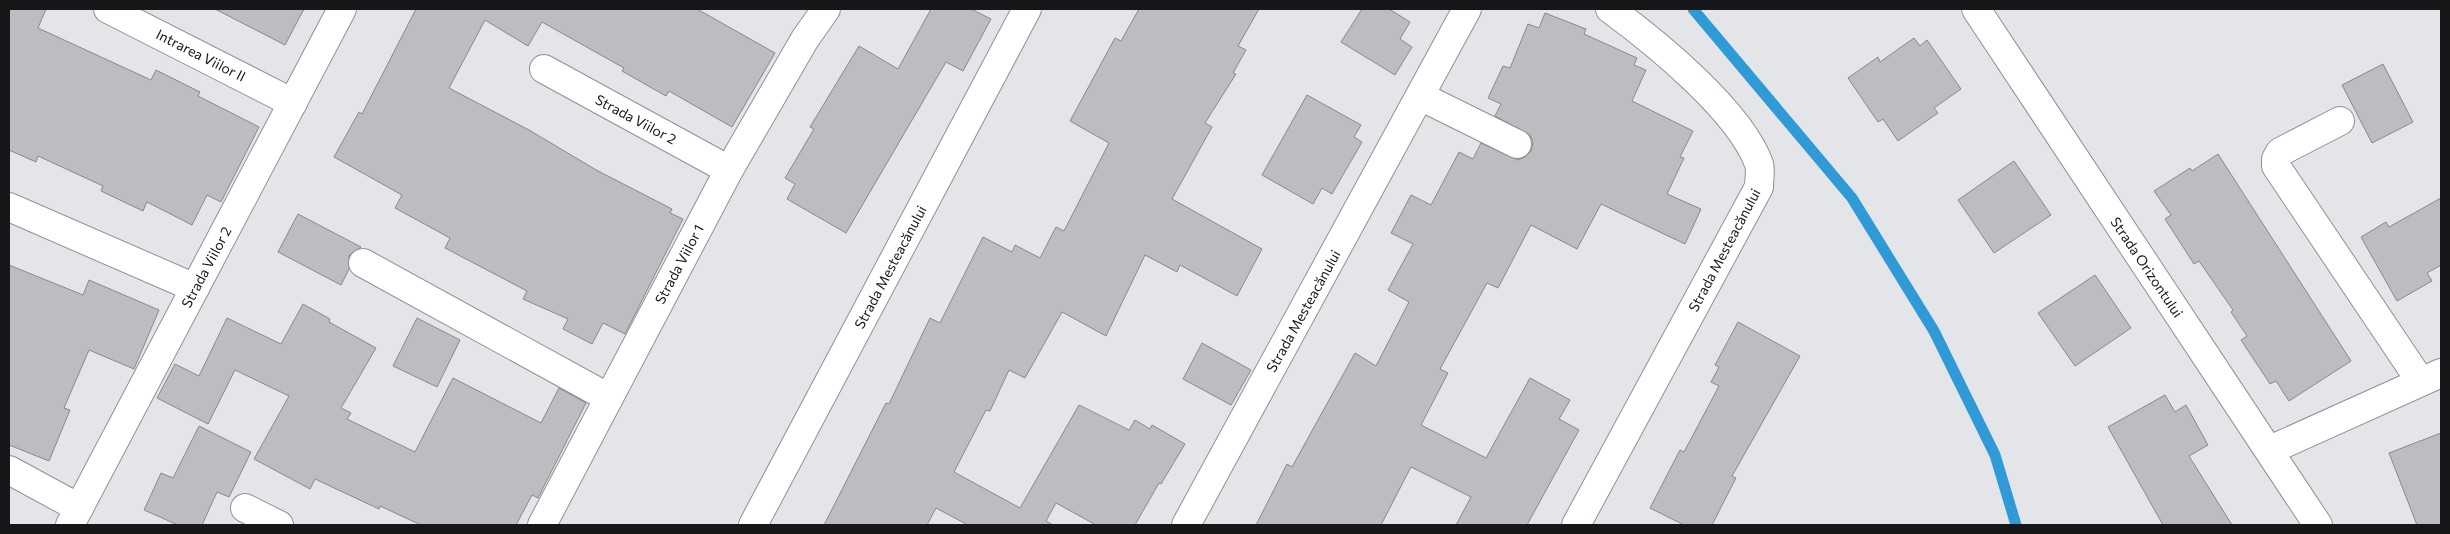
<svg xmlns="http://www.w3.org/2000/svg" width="2450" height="534" viewBox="0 0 2450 534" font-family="Commissioner,sans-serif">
  <rect width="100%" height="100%" fill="#e3e5e9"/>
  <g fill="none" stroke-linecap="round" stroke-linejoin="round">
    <path stroke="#2f9ad6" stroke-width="11" d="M1693,9L1852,198L1934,331L1995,455L2016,525"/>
  </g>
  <g fill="#bbbdc1" stroke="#87898d">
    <path d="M9,9H46L38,28L151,80L156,70L200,92L198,96L259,127L221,202L207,195L192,225L147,202L143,211L101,191L103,186L38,156L36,162L9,150Z"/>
    <path d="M215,9H304L285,45Z"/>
    <path d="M416,9H697L775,53L732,127L669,91L666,96L622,71L624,68L542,22L528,46L485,20L449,88L529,130L598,171L672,209L670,213L683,219L625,334L603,323L592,344L563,329L568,319L523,299L527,291L445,248L450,238L395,208L402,195L334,157L359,112L362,114Z"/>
    <path d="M931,9H971L991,19L963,71L946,62L846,233L787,199L795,184L785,178L814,129L810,127L859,46L898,69Z"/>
    <path d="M1139,9H1259L1238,46L1246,50L1233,73L1236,74L1205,123L1212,127L1172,199L1262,249L1237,296L1180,265L1177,272L1145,255L1106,336L1062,312L1025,378L1009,370L990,411L986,410L954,472L1020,508L1079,405L1129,430L1135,420L1150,429L1152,425L1185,444L1161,484L1159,483L1135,525H1096L1056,503L1046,521L1053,525H968L936,508L927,525H824L886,403L889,404L930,318L940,323L983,237L1012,252L1015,245L1040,258L1056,227L1064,231L1109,143L1070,121L1115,38L1121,41Z"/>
    <path d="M1362,9H1389L1410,22L1400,39L1412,47L1395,75L1341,42Z"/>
    <path d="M1545,13L1586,29L1584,34L1637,58L1634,65L1646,70L1632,101L1693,131L1680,157L1684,158L1667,194L1701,209L1685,244L1601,204L1577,249L1531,225L1498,288L1487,283L1440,369L1448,373L1421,425L1486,458L1530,378L1570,400L1559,419L1579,430L1527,525H1456L1471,497L1411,467L1381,525H1256L1287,464L1292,467L1355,353L1376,366L1409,302L1388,290L1413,244L1391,233L1411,195L1431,205L1459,152L1473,159L1481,143L1518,160L1525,157L1531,151L1533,143L1530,135L1495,116L1501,104L1488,98L1503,66L1510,68L1528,24L1539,28Z"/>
    <path d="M1914,38L1920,46L1927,40L1961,89L1934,108L1938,113L1898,141L1883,119L1878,122L1848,78L1878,57L1880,62Z"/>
    <path d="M2383,64L2413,122L2372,143L2342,85Z"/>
    <path d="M1307,95L1361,125L1354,137L1362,142L1332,194L1322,188L1313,204L1262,175Z"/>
    <path d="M2218,154L2351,361L2289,401L2276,381L2270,384L2241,340L2247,336L2231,312L2233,310L2199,261L2194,264L2165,219L2171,215L2154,191L2190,168L2192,171Z"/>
    <path d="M2014,161L2051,215L1994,253L1958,200Z"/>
    <path d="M2441,198V265L2427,273L2432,281L2397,301L2361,237L2386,222L2389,227Z"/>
    <path d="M298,214L361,247L349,256V269L341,285L278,252Z"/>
    <path d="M9,265L83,295L89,280L159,310L134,369L89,350L64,408L70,410L49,461L9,445Z"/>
    <path d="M2095,275L2131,328L2075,366L2038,313Z"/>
    <path d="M303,304L330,319L329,322L376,348L341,408L351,413L347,419L415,452L453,378L541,423L559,388L586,403L538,498L532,495L516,525H421L380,506L379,509L315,479L310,489L254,459L289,396L235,370L208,424L157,398L175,364L199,376L227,318L281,344Z"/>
    <path d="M417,318L460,340L437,387L393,366Z"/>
    <path d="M1738,322L1800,356L1732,476L1736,478L1712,525H1684L1650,508L1680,450L1684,452L1719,386L1711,382L1719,367L1715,365Z"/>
    <path d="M1202,343L1251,370L1231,405L1183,379Z"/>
    <path d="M2165,395L2175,412L2186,405L2208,445L2189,456L2232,525H2163L2108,427Z"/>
    <path d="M199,426L251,452L229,497L217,492L202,525H178L144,510L161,473L173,478Z"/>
    <path d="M2441,433V525H2417L2389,453Z"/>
  </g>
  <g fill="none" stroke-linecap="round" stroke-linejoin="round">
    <g stroke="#909195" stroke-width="30">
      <g id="street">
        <path d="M108,9L293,103"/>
        <path d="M1976,9L2318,525"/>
        <path d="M544,69L729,170"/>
        <path d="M1420,96L1517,144"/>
        <path d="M2340,121L2280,152L2276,159V166L2421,382"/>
        <path d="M9,207L195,288"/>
        <path d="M363,263L609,398"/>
        <path d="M2270,450L2441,373"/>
        <path d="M9,470L79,508"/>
        <path d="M245,508L279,525"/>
        <path d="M70,525L342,9"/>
        <path d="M542,525L729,170L805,39L826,9"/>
        <path d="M753,525L1027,9"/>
        <path d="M1186,525L1467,9"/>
        <path d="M1576,525L1759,187C1759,179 1761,170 1759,164C1740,111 1655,42 1610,9"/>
      </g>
    </g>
    <use href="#street" stroke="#fff" stroke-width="28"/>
  </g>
  <g text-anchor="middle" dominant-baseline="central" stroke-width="4" stroke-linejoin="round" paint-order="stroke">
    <g font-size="14" fill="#161718" stroke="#fff">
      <text transform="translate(201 55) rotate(27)">Intrarea Viilor II</text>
      <text transform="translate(636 119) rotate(28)">Strada Viilor 2</text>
      <text transform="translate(1724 250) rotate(-62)">Strada Mesteacănului</text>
      <text transform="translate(679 264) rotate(-62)">Strada Viilor 1</text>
      <text transform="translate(206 267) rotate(-62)">Strada Viilor 2</text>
      <text transform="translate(890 267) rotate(-62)">Strada Mesteacănului</text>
      <text transform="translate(2147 267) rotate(56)">Strada Orizontului</text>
      <text transform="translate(1303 311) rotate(-61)">Strada Mesteacănului</text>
    </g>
  </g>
  <rect width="2450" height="534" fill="none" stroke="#161718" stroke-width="20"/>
</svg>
